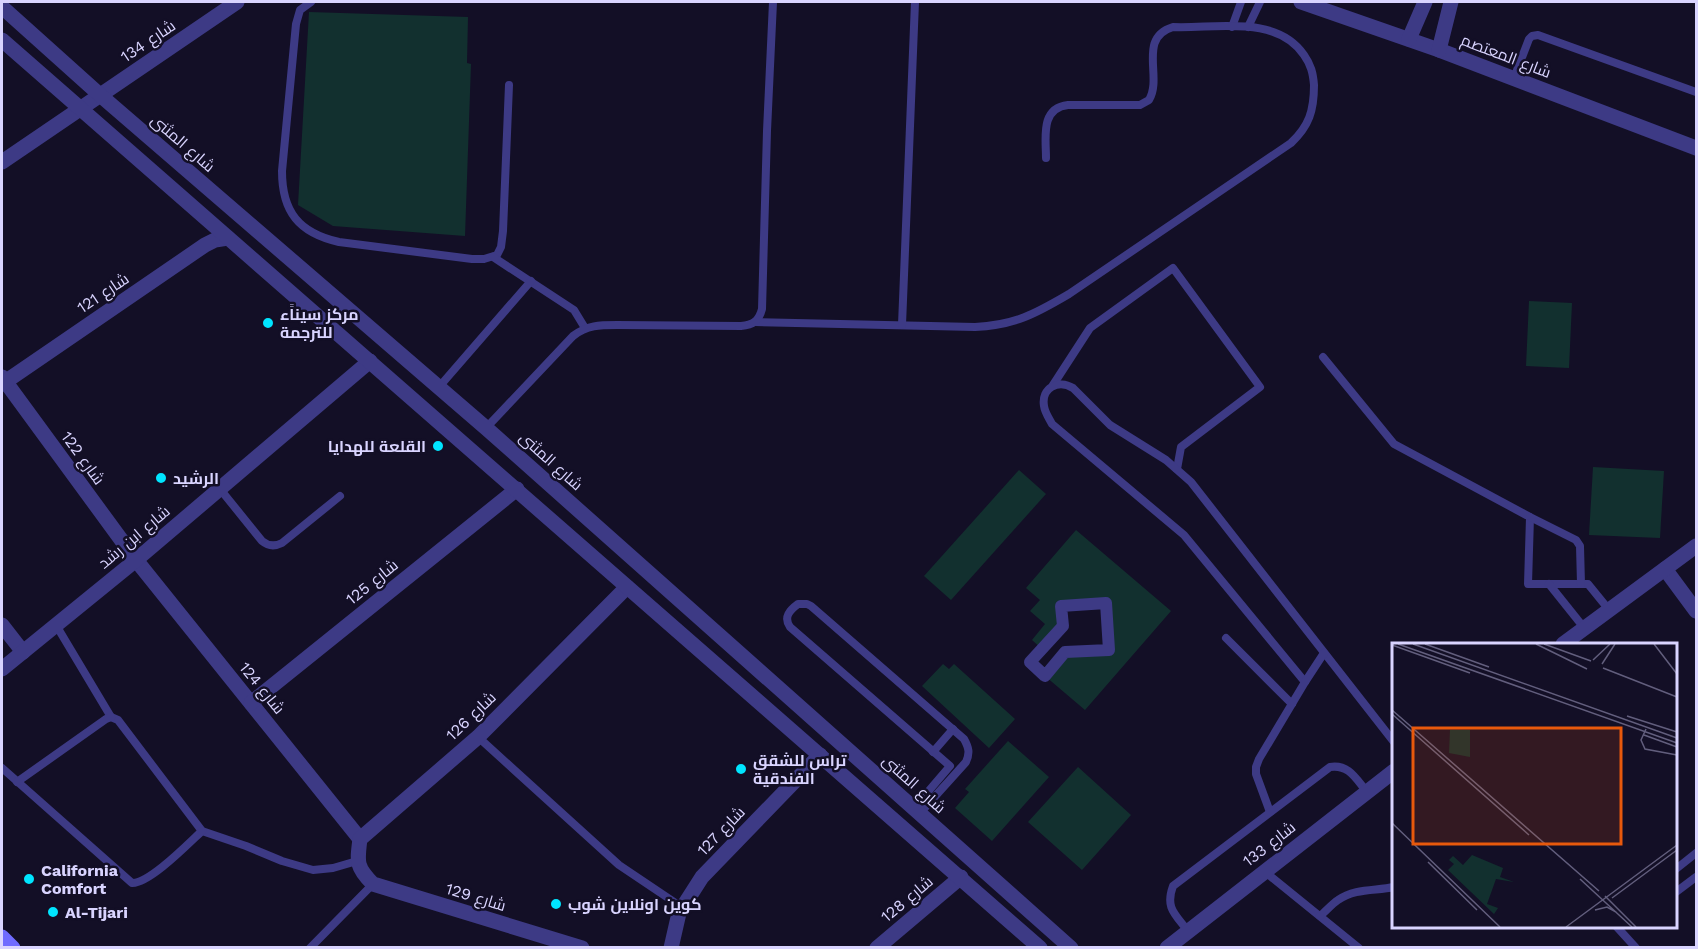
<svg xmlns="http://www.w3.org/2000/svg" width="1698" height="949" viewBox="0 0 1698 949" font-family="'Work Sans',Cairo,sans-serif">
  <rect width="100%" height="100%" fill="#130f26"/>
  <g fill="#12302f">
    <path d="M309,12L468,17L467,63L471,64L465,236L333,226L298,205Z"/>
    <path d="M1529,301L1572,303L1569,368L1526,366Z"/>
    <path d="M1593,467L1664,471L1660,538L1589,535Z"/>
    <path d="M1019,470L1046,494L951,600L924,576Z"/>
    <path d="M1076,530L1171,611L1085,710L1045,676L1065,652L1109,649L1106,603L1061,606L1063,626L1042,649L1032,640L1045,624L1030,611L1040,600L1026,588Z"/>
    <path d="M943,664L949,669L954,664L1015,719L989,748L922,686Z"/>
    <path d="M1008,741L1049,777L992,841L955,808L969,792L965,789Z"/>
    <path d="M1078,767L1131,815L1082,870L1028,822Z"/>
  </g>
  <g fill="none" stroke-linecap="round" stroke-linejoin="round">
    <g stroke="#3d3a85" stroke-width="8">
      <path d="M311,2L300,10L296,24L282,171C282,212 299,233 339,242L472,259H484L497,255L501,247L503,231L509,85"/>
      <path d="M1232,27L1241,2"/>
      <path d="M1248,27L1260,2"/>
      <path d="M1514,78L1529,39L1532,36L1538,35L1696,92"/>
      <path d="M493,257L574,310L585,328"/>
      <path d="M755,322L975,327C1015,325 1035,314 1069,294L1291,143C1309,126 1314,111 1314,85C1313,73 1311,65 1304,55C1276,14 1215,29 1173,27C1137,38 1163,77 1149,100L1140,105H1068C1040,108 1046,138 1046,158"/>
      <path d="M902,325L915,2"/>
      <path d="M1323,357L1394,444L1530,517L1528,584H1588L1610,611"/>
      <path d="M1053,385L1090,328L1173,268L1260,387L1181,447L1177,469"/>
      <path d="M439,387L531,281"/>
      <path d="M486,428L573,336C587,325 600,325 617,325L741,326C753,325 759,321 762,309L767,131L773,2"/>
      <path d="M220,489L262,541C268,546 274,547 282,543L340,496"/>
      <path d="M1530,517L1576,540L1580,546L1581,584"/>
      <path d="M1549,584L1585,629"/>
      <path d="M56,625L111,717L118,720L202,831L246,846L282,861L313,870L333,868L357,861"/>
      <path d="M1226,638L1292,704"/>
      <path d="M1305,682L1184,535L1052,424C1049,418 1045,413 1044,406C1041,388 1058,379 1073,388L1110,425L1166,460L1191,482L1394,742"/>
      <path d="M478,737L619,865L683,908"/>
      <path d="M933,752L953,729"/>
      <path d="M2,768L132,883C149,884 188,844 202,831"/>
      <path d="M17,782L106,719L111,717"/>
      <path d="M914,808L950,766L790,627C783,617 790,610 798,604H807L811,606L964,739C969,748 970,753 966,762L920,813"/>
      <path d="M1270,812L1256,774V767L1259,759L1305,682L1324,653"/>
      <path d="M1676,869L1696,853"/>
      <path d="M1264,871L1359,948"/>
      <path d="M1676,892L1696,877"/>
      <path d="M1320,916C1326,911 1332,904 1338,900C1355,888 1375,891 1394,887"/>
      <path d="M1616,926L1636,948"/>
      <path d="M1188,931C1175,914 1165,908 1173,886L1330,767C1349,764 1356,779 1367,792"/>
      <path d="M310,948L373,884"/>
    </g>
    <path stroke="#3d3a85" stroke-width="12" d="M1106,603L1109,650L1065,652L1045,676L1030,662L1063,626L1061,606Z"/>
    <g stroke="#3d3a85" stroke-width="15">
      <path d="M1301,2L1439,50L1696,148"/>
      <path d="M1409,39L1425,2"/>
      <path d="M1439,50L1451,2"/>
      <path d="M2,162L237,2"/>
      <path d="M2,377L136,560L360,839"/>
      <path d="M2,384L205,245L215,240L228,238"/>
      <path d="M1665,569L1696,611"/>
      <path d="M2,625L23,652"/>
      <path d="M1563,644L1696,546"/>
      <path d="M2,669L136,560L370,361"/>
      <path d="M251,703L517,489"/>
      <path d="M582,948L373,884C356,867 357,862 360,839L478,737L627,587"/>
      <path d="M671,948L679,913L702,877L820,755"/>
      <path d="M877,948L961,877"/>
      <path d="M1167,948L1394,771"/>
    </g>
    <g stroke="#3d3a85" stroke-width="15">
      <path d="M2,7L100,95L486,428L1071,948"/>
      <path d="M2,40L1040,948"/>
    </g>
    <path stroke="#6f6bff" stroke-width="15" d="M2,937L13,948"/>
  </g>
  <g fill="#00e5ff" stroke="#130f26" stroke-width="2">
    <circle cx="268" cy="323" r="6"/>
    <circle cx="438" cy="446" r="6"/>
    <circle cx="161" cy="478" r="6"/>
    <circle cx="741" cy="769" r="6"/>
    <circle cx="29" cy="879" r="6"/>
    <circle cx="556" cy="904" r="6"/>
    <circle cx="53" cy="912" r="6"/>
  </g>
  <g text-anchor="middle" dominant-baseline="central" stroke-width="5" stroke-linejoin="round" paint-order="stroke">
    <g font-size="16" fill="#d9d4ff" stroke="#130f26">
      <text transform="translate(148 41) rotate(-34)">شارع 134</text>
      <text transform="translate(1506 56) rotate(21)">شارع المعتصم</text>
      <text transform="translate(183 143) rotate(41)">شارع المثنى</text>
      <text transform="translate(103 293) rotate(-34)">شارع 121</text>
      <text transform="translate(83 458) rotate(54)">شارع 122</text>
      <text transform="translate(551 461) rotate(42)">شارع المثنى</text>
      <text transform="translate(134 537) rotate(-40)">شارع ابن رشد</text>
      <text transform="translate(372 582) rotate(-39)">شارع 125</text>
      <text transform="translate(262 688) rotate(51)">شارع 124</text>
      <text transform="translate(471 716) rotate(-44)">شارع 126</text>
      <text transform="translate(914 784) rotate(42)">شارع المثنى</text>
      <text transform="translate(721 831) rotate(-46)">شارع 127</text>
      <text transform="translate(1269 844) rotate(-38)">شارع 133</text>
      <text transform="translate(476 897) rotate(17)">شارع 129</text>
      <text transform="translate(907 899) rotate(-40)">شارع 128</text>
    </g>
    <g font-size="16" font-weight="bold" fill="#d9d4ff" stroke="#130f26" text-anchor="start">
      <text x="280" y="314">مركز سيناًء<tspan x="280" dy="18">للترجمة</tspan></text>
      <text x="426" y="446" text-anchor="end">القلعة للهدايا</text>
      <text x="173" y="478">الرشيد</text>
      <text x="753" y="760">تراس للشقق<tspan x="753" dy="18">الفندقية</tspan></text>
      <text x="41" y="870">California<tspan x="41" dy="18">Comfort</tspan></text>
      <text x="568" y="904">كوين اونلاين شوب</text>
      <text x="65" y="912">Al-Tijari</text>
    </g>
  </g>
  <g transform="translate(1392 643)">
    <rect width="285" height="285" fill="#130f26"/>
    <path d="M58,87H78V114L57,110ZM80,212L111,225L108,234L122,239L104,236L95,261L106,265L102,271L56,227L62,221L57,217L61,213L71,222Z" fill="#12302f"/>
    <path fill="none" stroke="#625e7d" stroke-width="1.5" d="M6,1L285,100M21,1L285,95M33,1L97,24M144,1L195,26M152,1L199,18M262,1L285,31M0,2L78,30M201,17L218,1M210,21L223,1M211,25L285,54M0,67L207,248M0,71L137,192M235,73L285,89M254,86L249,97L253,106L285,112M252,92L285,104M0,180L108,284M36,219L85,267M188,236L240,284M213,253L244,284M220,255L285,207M203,267L215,264L224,269M174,284L285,202"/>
    <path fill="#e8590c" fill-opacity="0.15" stroke="#e8590c" stroke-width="3" d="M21,85H229V201H21Z"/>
    <rect width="285" height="285" fill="none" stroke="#d9d4ff" stroke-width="3"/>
  </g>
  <rect width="1698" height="949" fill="none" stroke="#d9d4ff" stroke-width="6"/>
</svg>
